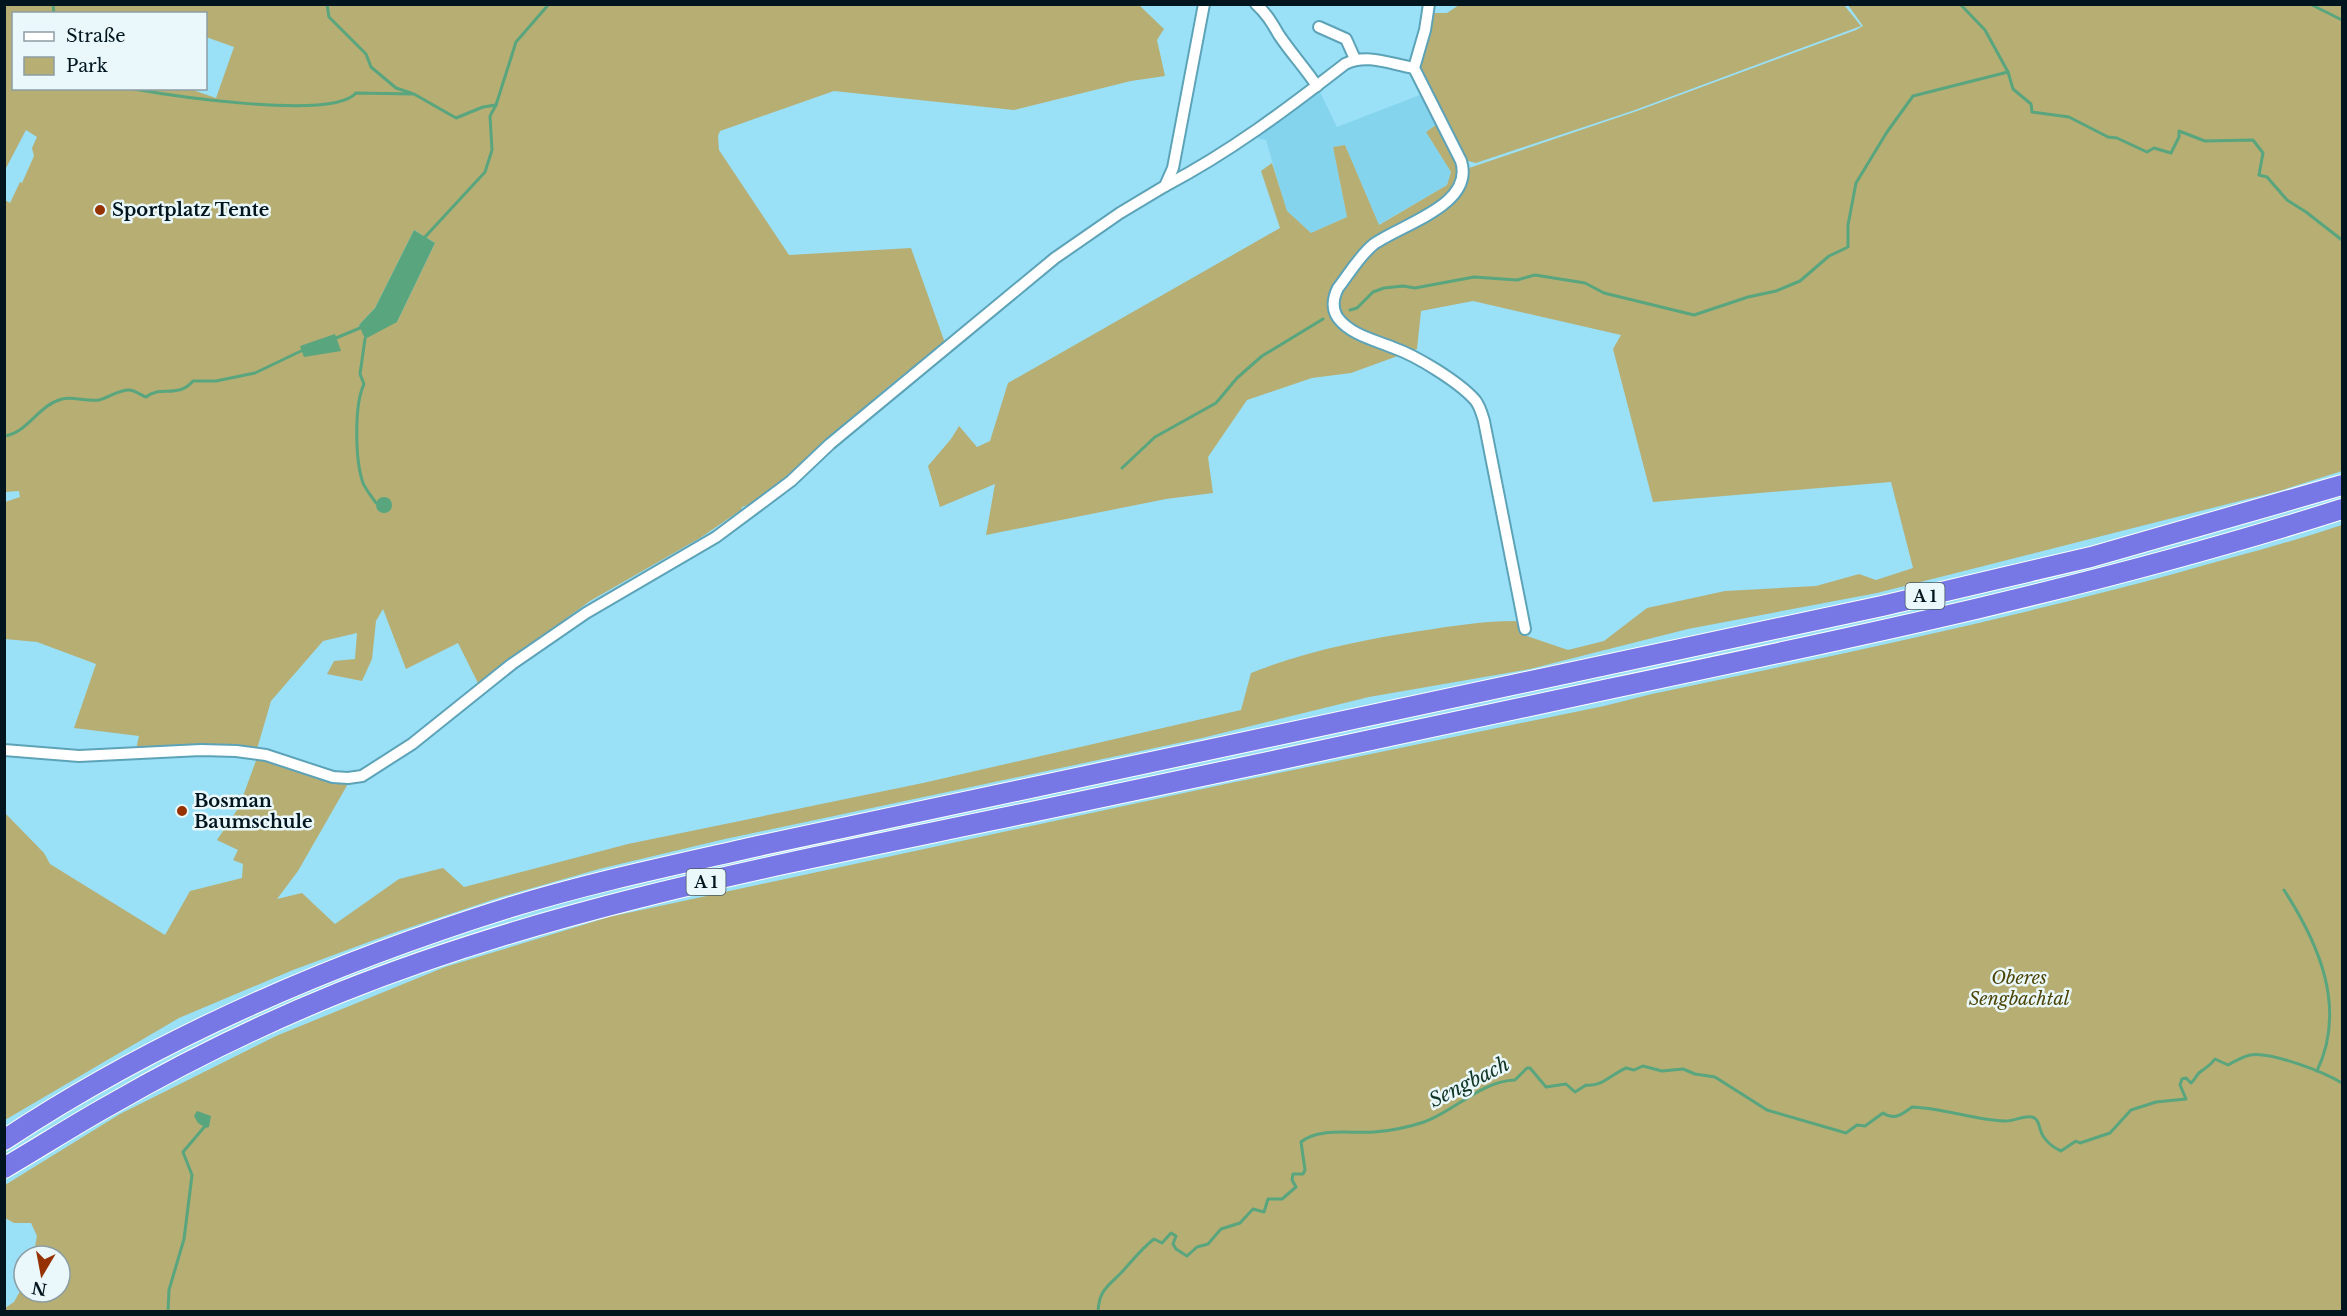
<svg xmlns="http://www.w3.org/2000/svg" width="2347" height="1316" viewBox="0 0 2347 1316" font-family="'Libre Baskerville',serif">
  <rect width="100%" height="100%" fill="#9ae0f7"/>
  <path fill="#84d4ee" d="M1316,84L1337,127L1425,93L1440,122L1426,132L1451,172L1447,185L1378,225L1345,145L1333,147L1347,217L1311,233L1287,212L1266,140L1252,137Z"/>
  <g fill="#b7ae74" fill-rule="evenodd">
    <path d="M1138,4L1164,29L1157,40L1165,76L1131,81L1014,110L834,91L720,131L718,136L719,150L789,255L911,248L945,343L889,386L775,486L751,504L742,507L741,510L700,538L590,601L478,683L458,643L406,669L383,609L376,621L372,659L362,681L327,674L334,661L355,659L357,633L323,641L271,701L257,749H136L139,736L74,728L96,664L37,642L5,639V502L20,497L19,491L5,492V200L10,203L20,182L22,183L34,156L32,148L37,137L26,130L5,170V5ZM135,13L206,14V37L234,47L216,98L187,88H14V14ZM414,230L435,243L397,322L359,325L375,308Z"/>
    <path d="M1459,5H1844L1861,26L1635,110L1476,163L1464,160L1418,67L1432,13H1447Z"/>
    <path d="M1848,5H2342V471L2279,491L1877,593L1688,629L1530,669L1369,697L1202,738L725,839L599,869L501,897L393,933L293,970L179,1018L5,1120L4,812L44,853L50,864L165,935L190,891L242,878L243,864L233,860L238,850L217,840L239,807L257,758C287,768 317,782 349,782L298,871L277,899L302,893L335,924L399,879L443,868L464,887L628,844L923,783L1241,710L1251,673C1306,651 1362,640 1420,631C1452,626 1483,621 1516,621L1524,635L1568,650L1604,641L1647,608L1725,591L1816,586L1859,574L1876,580L1913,568L1891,482L1653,502L1613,349L1621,335L1473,301L1421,311L1417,349L1351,373L1312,378L1247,400L1208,457L1213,493L1166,499L986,535L995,484L940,507L928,466L951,439L959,426L977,447L990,441L1008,383L1280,228L1261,171L1272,163L1287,211L1311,233L1347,217L1333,147L1345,145L1379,225L1447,185L1451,172L1426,132L1440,122L1463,170L1637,111L1856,30L1863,26Z"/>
    <path d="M2342,525V1311L5,1312V1308L14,1302L24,1284V1292H60V1256H37L35,1247L37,1236L31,1223H14L5,1218V1185L120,1114L276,1036L445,967L609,917L1235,782L1604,706L1652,694C1828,657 2004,620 2177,573C2233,557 2288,543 2342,525Z"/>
  </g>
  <g fill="#58a57e">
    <path d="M414,230L435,243L397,322L365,339L359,325L375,308Z"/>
    <path d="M335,334L341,351L304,357L300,346Z"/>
    <circle cx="384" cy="505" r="8"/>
    <path d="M197,1111L211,1116L209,1127L206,1128L198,1123L194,1116Z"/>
  </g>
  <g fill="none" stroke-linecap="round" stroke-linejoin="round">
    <g stroke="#58a57e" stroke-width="3">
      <path d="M53,4L54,14"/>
      <path d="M327,4L329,17L366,54L371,67L396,88L411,93"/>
      <path d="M1960,4L1985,30L2008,72L2013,89L2031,104L2032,112L2069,117L2108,137L2117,138L2147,152L2154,148L2171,153L2179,137V131L2205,141L2253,140L2263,153L2259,175L2267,177L2287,200L2306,212L2342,240"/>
      <path d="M2310,4L2342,20"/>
      <path d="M128,88C167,95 332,121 356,93L414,94L456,118L483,107L496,105"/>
      <path d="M425,237L485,172L492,150L490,116L496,105L516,42L549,4"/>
      <path d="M1350,310L1357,308L1373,292L1384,288L1403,286L1415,288L1474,277L1517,280L1535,275L1585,283L1604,293L1694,315L1748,297L1776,291L1800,281L1829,256L1848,247V225L1856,183L1887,132L1913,96L2008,72"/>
      <path d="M336,338L360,328"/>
      <path d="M365,339L360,374L364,384C354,405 355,460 363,483C366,490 372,497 376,503"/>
      <path d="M4,436C28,433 38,405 62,399C72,396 87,402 99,400C108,398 118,390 129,390C134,390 141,395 146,397C160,385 178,399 193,381H216L255,373L301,351"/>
      <path d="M1122,468L1155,437L1216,403L1237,378L1262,356L1323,319"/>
      <path d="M2284,890C2319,944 2347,1008 2317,1071"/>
      <path d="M168,1312L169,1290L184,1239L192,1175L183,1152L206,1125"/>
      <path d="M1098,1312C1099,1290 1108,1286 1121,1273C1132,1261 1141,1249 1154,1239L1162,1243L1171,1233L1176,1236L1173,1244L1176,1249L1187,1256L1197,1247L1208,1244L1221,1229L1240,1223L1253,1209L1264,1212L1268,1199H1282L1296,1187L1292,1180L1293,1174H1303L1305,1170L1301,1142C1319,1127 1352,1134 1374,1132C1389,1131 1409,1127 1424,1122C1455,1111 1481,1081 1515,1080L1527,1068H1530L1546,1087L1566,1084L1575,1092L1586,1085C1602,1087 1612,1074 1626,1068L1634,1070L1643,1066L1662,1071L1683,1069L1695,1074L1715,1077L1767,1110L1846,1133L1857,1125L1865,1126L1883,1113C1895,1121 1902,1114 1912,1107C1944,1108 1973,1120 2004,1121C2013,1122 2023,1115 2032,1117C2040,1119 2039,1130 2043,1136C2047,1142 2054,1148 2061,1151L2076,1141L2080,1143L2110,1133L2131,1110L2156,1102L2186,1099L2180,1085L2182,1079L2186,1078L2191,1083C2195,1080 2196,1075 2200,1072C2207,1067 2210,1066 2215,1059L2228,1065C2235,1061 2242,1057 2250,1055C2270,1051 2324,1072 2342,1083"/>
    </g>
    <g stroke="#5da3b8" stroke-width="14">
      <g id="street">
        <path d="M1256,4C1267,14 1272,23 1279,35C1291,53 1305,68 1317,86"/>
        <path d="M1429,4L1425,30L1414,68L1461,161C1475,205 1402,224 1374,244C1360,255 1349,274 1338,288C1333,298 1331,308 1338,318C1351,335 1375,340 1394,348C1417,356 1459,382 1475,400C1480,406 1482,414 1484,421L1525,629"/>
        <path d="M1319,27L1346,39L1355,59"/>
        <path d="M1165,186C1230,152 1287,109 1345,64C1367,53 1390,64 1414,68"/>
        <path d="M4,750L79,756L201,750L236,751L266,755L333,777L348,778L362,776L412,744L512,664L586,613L716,537L791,481L830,444L1055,258L1120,213L1165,186L1173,168L1204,4"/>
      </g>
    </g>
    <g stroke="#fff" stroke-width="22">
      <g id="highway">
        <path d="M4,1140C158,1038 335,962 511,907C592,882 675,865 758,846L1882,606L2091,557L2342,485"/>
        <path d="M4,1168C40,1147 74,1125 110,1105C184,1062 262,1024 341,992C566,902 805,860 1041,810C1229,771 1416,730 1604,690C1852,638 2101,586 2342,509"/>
      </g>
    </g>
    <use href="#street" stroke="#fff" stroke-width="10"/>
    <use href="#highway" stroke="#7777e5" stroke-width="20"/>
  </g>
  <g fill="#963200" stroke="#eaf8fc" stroke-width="2">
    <circle cx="100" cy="210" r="6"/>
    <circle cx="182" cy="811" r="6"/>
  </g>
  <g text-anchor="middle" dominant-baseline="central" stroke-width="5" stroke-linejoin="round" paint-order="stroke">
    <g fill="#eaf8fc" stroke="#465960" stroke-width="1.5">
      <rect x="1905.5" y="583" width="39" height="26" rx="4.5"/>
      <rect x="686.5" y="869" width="39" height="26" rx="4.5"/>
    </g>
    <g font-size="16" font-weight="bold" fill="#00151d">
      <text x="1925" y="596">A 1</text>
      <text x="706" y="882">A 1</text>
    </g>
    <g font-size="18" font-weight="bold" fill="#00151d" stroke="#eaf8fc" text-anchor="start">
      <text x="112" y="210">Sportplatz Tente</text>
      <text x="194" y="801">Bosman<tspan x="194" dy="21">Baumschule</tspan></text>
    </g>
    <g font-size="18" font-style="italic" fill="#4e4508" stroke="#eaf8fc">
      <text x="2019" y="978">Oberes<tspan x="2019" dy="21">Sengbachtal</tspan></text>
    </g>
    <g font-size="20" font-style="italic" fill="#113524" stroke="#eaf8fc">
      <text transform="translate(1469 1082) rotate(-27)">Sengbach</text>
    </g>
  </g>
  <rect width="2347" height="1316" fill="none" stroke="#00151d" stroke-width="12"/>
  <rect x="12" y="12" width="195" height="78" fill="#eaf8fc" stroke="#8c9da3" stroke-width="1.5"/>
  <rect x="24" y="32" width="30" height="9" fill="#ffffff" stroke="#8c9da3" stroke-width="1.5"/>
  <text x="66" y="42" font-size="18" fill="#00151d">Straße</text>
  <rect x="24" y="57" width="30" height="18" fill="#b7ae74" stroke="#8c9da3" stroke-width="1.5"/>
  <text x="66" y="72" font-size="18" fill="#00151d">Park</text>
  <g transform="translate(42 1274) rotate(190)"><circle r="28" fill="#eaf8fc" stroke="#8c9da3" stroke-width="1.5"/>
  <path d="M0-4.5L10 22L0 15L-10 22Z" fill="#963200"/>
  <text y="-9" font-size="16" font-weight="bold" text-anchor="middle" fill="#00151d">N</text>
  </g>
</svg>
